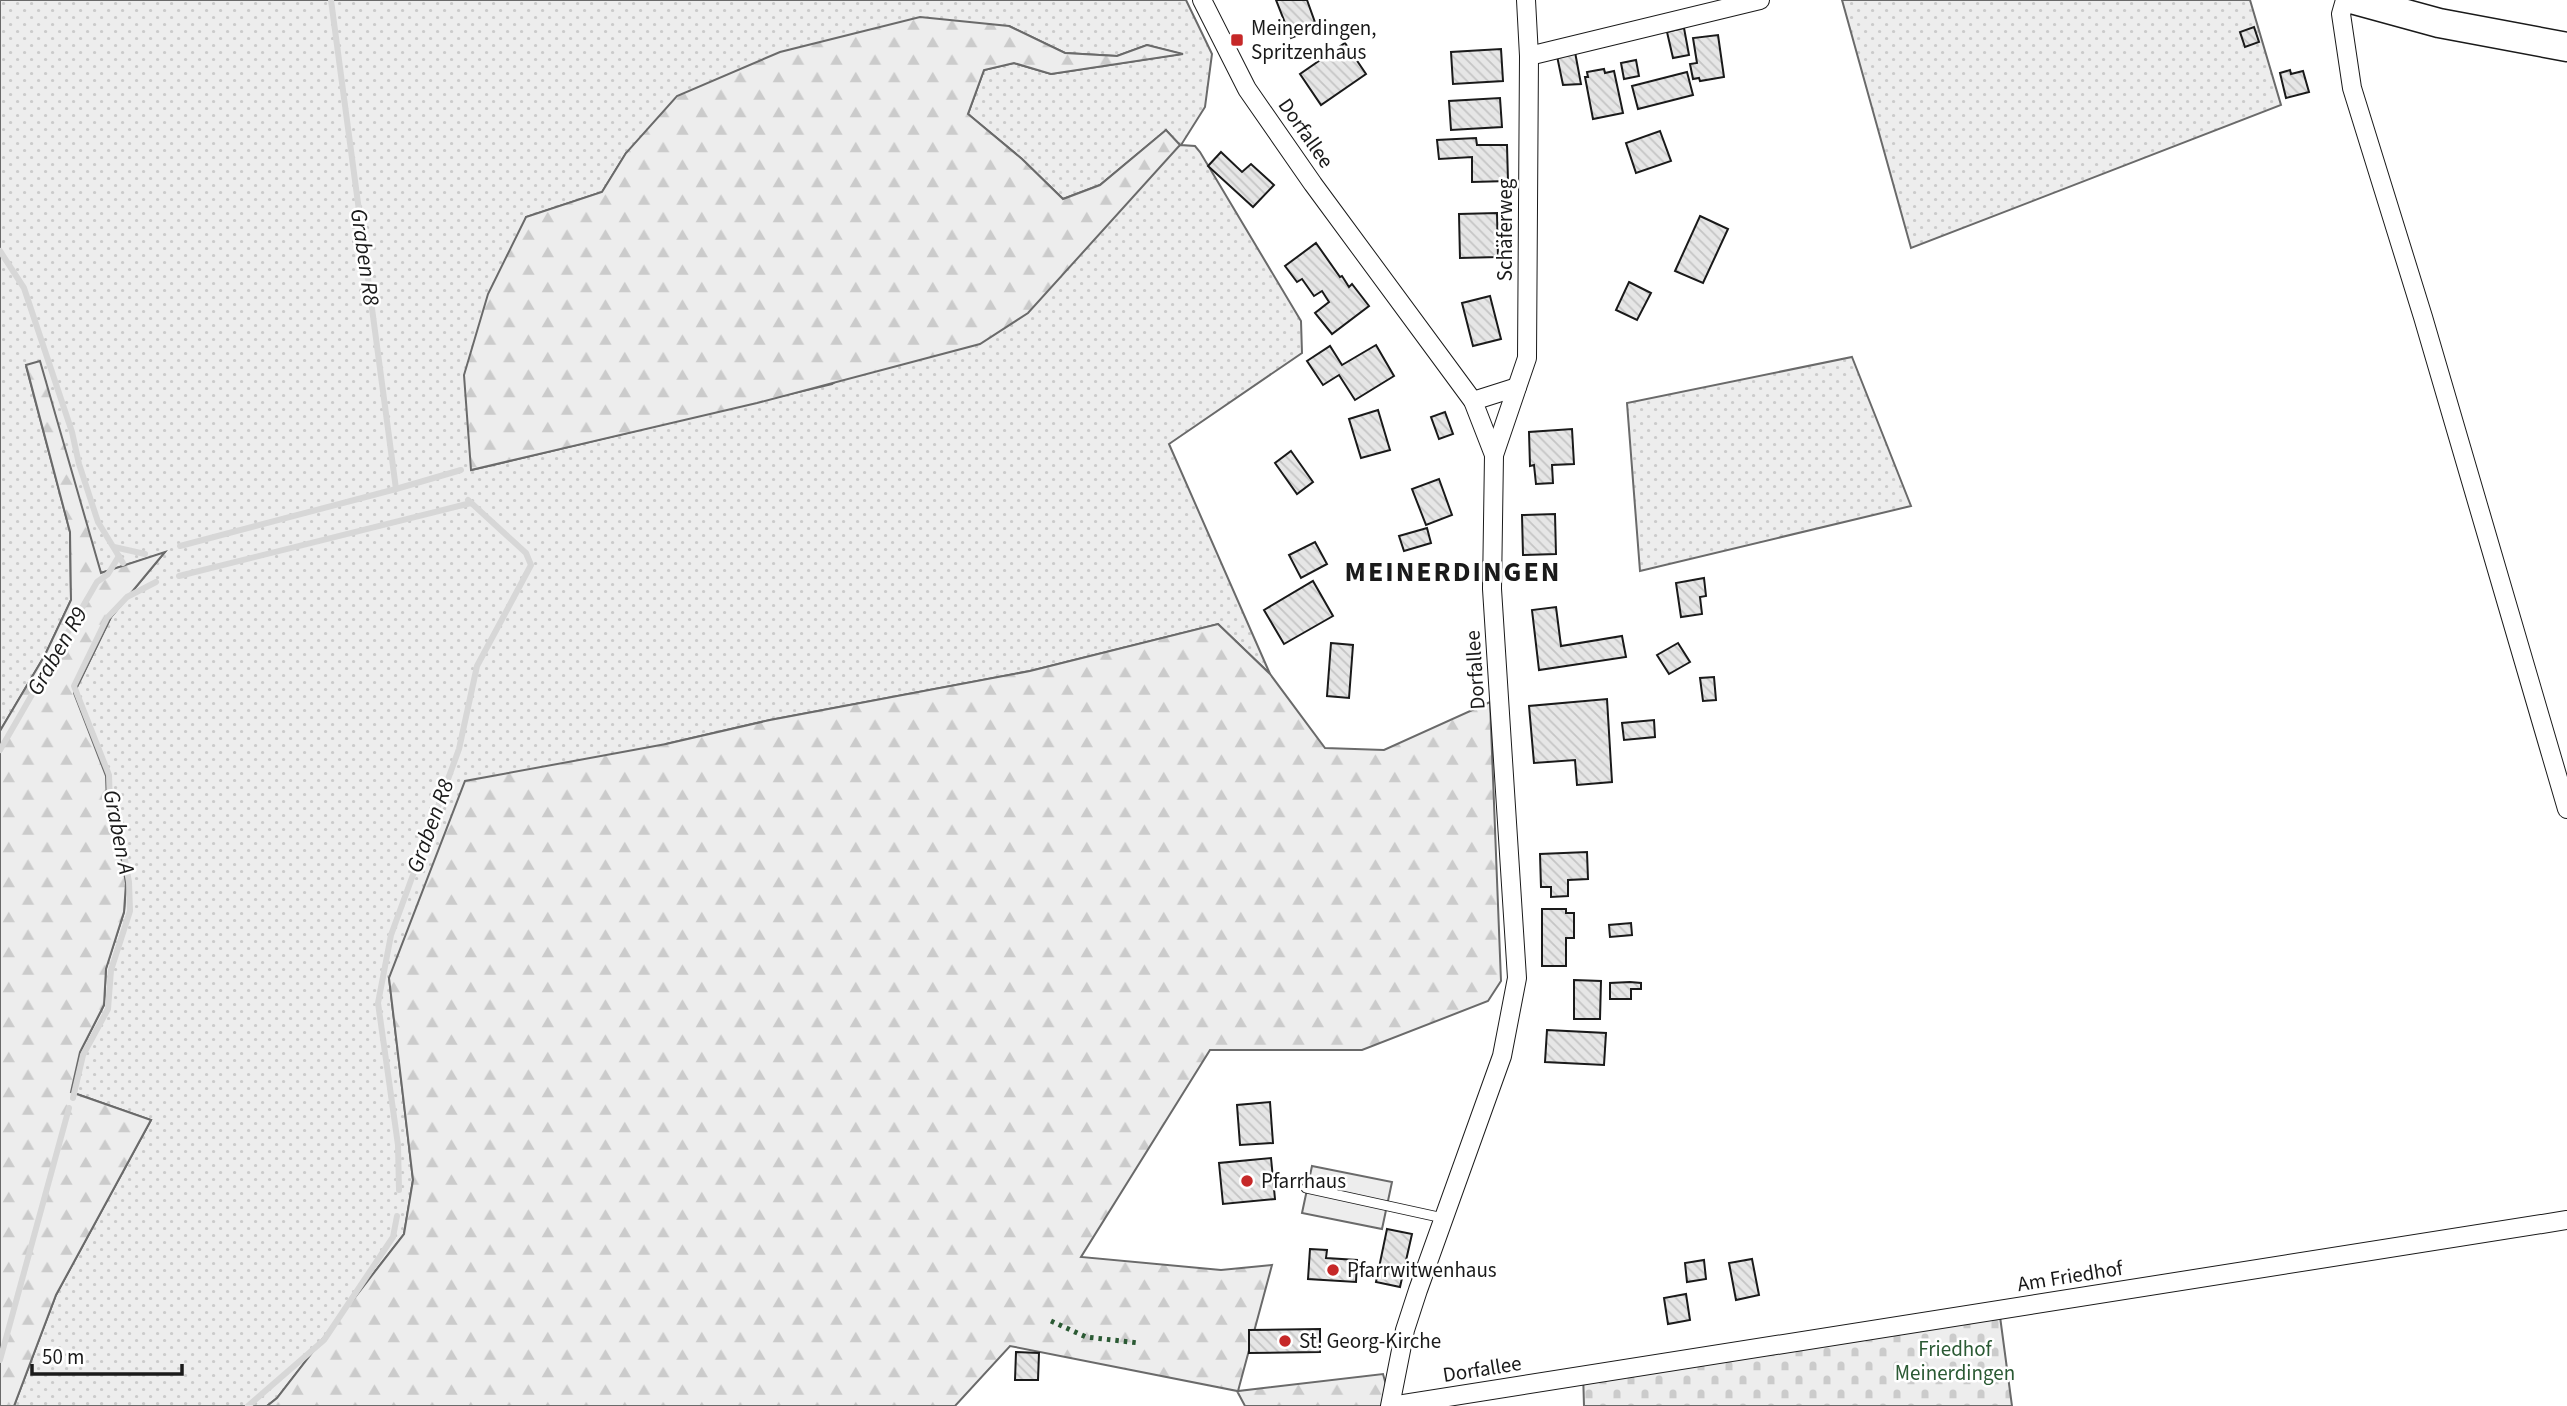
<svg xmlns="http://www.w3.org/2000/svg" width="2567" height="1406" viewBox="0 0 2567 1406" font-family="'Source Sans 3',sans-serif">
  <defs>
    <pattern id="grass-dots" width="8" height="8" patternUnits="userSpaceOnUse" patternTransform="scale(1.75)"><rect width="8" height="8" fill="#ededed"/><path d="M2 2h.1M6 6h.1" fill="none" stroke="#cbcbcb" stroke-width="1.8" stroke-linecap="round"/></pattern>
    <pattern id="forest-firs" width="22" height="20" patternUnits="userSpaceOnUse" patternTransform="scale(1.75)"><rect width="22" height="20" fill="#ededed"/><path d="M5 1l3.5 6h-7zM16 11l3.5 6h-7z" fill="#cbcbcb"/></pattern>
    <pattern id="cemetery-stones" width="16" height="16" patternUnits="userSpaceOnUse" patternTransform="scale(1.75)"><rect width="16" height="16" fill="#ededed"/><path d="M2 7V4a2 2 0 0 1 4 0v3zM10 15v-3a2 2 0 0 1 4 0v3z" fill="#cbcbcb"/></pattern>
    <pattern id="building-back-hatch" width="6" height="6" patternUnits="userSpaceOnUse" patternTransform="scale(1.75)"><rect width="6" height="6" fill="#e6e6e6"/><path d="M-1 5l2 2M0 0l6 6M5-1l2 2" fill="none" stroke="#c5c5c5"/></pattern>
  </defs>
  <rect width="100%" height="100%" fill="#fff"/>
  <g fill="url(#grass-dots)" stroke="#6a6a6a" stroke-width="2" fill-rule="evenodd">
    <path d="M0,0H1186L1212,54L1205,107L1181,145L1195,146L1200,152L1301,321L1302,353L1169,444L1270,674L1218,624L1030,671L770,720L666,744L389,978L413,1180L404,1234L277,1398L267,1406H14L56,1295L151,1120L71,1092L80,1052L104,1005L106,968L124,912L126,883L115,824L107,804L106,776L74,693L111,617L164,553L101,573L26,366L70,532L71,600L45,655L0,731ZM1009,26L1065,53L1117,56L1147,45L1181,54L1051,74L1014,63L984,70L968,114L1022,159L1063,199L1100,185L1166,130L1180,145L832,384L472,470L526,217L602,192L626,153Z"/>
    <path d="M1842,0H2250L2281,105L1911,248Z"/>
    <path d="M1852,357L1911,506L1640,571L1627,403Z"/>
  </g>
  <g fill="url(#forest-firs)" stroke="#6a6a6a" stroke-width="2">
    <path d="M920,17L1009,26L1065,53L1117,56L1147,45L1183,54L1051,74L1014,63L984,70L968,114L1022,159L1063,199L1100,185L1166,130L1180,145L1028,313L980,344L757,403L471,470L464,375L488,294L526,217L602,192L626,153L677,96L780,52Z"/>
    <path d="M40,361L101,573L165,552L111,617L74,693L106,776L107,803L115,824L126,883L124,912L106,969L104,1005L80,1052L71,1092L151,1120L56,1295L14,1406H0V731L45,655L71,600L70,532L26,365Z"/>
    <path d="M1218,624L1270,674L1325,748L1384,750L1490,702L1501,981L1488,1001L1362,1050H1210L1081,1257L1221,1270L1272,1265L1238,1391L1383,1374L1392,1406H1245L1237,1391L1010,1346L955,1406H267L277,1398L404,1234L413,1180L389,978L465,781L666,744L770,720L1030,671Z"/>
  </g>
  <path fill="url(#cemetery-stones)" stroke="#6a6a6a" stroke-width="2" d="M1999,1309L2012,1406H1584L1583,1371Z"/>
  <path fill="#ededed" stroke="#6a6a6a" stroke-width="2" d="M1312,1166L1392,1182L1382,1229L1302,1213Z"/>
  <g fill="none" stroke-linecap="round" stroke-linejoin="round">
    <g stroke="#d7d7d7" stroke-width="6">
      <path d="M331,0L396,489L461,470"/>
      <path d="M0,251L24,288L72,432L79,464L98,522L123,563"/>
      <path d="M180,546L396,489"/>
      <path d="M114,547L145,554"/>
      <path d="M179,576L471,503"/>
      <path d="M0,750L97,582L108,574L119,556"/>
      <path d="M73,1098L83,1055L108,1009L111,970L130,911L129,882L118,821L110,804L109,775L74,686L107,618L127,597L156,582"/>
      <path d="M399,1190L398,1145L378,1003L391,935L459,749L477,666L531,565L526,553L468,500"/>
      <path d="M0,1360L69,1108"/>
      <path d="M248,1406L324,1340L393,1237L397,1216"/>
    </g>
  </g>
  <g fill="url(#building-back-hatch)" stroke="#1a1a1a" stroke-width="2">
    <path d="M1276,0H1307L1317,28L1291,38Z"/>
    <path d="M2254,27L2259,42L2245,47L2240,32Z"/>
    <path d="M1684,28L1689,55L1673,58L1667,32Z"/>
    <path d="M1718,35L1724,77L1700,81L1699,78L1693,79L1690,64L1697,63L1693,38Z"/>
    <path d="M1345,43L1366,74L1321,105L1300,74Z"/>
    <path d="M1501,49L1503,81L1453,84L1451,52Z"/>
    <path d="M1575,52L1581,84L1563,85L1557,56Z"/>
    <path d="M1636,60L1639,76L1624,79L1621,63Z"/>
    <path d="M1604,69L1605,73L1614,71L1623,113L1593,119L1585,77H1588L1587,72Z"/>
    <path d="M2290,70L2291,74L2303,71L2309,92L2286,98L2280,73Z"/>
    <path d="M1687,72L1693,95L1638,109L1632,86Z"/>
    <path d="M1500,98L1502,127L1451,130L1449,101Z"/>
    <path d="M1660,131L1671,161L1636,173L1626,143Z"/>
    <path d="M1476,138L1477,145H1507L1508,181L1472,182V157L1439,159L1437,140Z"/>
    <path d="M1221,152L1242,172L1251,164L1274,185L1253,207L1208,166Z"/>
    <path d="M1497,213L1498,257L1460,258L1459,214Z"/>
    <path d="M1700,216L1728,229L1703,283L1675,271Z"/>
    <path d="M1316,243L1340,277L1342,276L1349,287L1352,284L1369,306L1332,334L1315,313L1329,302L1322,291L1314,296L1302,279L1297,282L1285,266Z"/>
    <path d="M1629,282L1651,293L1637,320L1616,310Z"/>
    <path d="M1490,296L1501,339L1473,346L1462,303Z"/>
    <path d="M1376,345L1394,376L1355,400L1339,375L1323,385L1307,361L1330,346L1342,365Z"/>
    <path d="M1378,410L1390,450L1361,458L1349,419Z"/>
    <path d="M1445,412L1453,434L1439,439L1431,417Z"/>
    <path d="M1572,429L1574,464L1552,465L1553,483L1536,484L1534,465L1530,466L1529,432Z"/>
    <path d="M1291,451L1313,482L1297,494L1275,463Z"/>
    <path d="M1439,479L1452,515L1426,525L1412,489Z"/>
    <path d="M1555,514L1556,554L1523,555L1522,515Z"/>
    <path d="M1427,528L1431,543L1404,551L1399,536Z"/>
    <path d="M1315,542L1327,564L1301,578L1289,555Z"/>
    <path d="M1704,578L1706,596L1700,597L1702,614L1681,617L1676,583Z"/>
    <path d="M1313,581L1333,616L1284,644L1264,610Z"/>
    <path d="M1556,607L1561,646L1622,636L1626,657L1539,670L1532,610Z"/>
    <path d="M1331,643L1353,645L1349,698L1327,696Z"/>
    <path d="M1678,643L1690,662L1669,674L1657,655Z"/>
    <path d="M1714,677L1716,700L1703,701L1700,678Z"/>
    <path d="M1607,699L1612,782L1577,785L1575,760L1534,763L1529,706Z"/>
    <path d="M1654,720L1655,737L1624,740L1622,723Z"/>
    <path d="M1587,852L1588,879L1568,880V896L1551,897V887H1541L1540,854Z"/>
    <path d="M1542,909H1566V913H1574V938H1566V966H1542Z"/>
    <path d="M1631,923L1632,935L1610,937L1609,925Z"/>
    <path d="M1574,980L1601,981L1600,1019H1574Z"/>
    <path d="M1630,982L1641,983V989H1631V999H1610V983Z"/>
    <path d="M1547,1030L1606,1033L1604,1065L1545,1062Z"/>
    <path d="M1270,1102L1273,1143L1240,1145L1237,1105Z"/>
    <path d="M1271,1158L1275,1199L1223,1204L1219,1163Z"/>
    <path d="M1387,1229L1412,1234L1400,1287L1376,1282Z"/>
    <path d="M1310,1249L1327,1250L1326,1258L1357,1260L1356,1282L1308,1279Z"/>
    <path d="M1752,1259L1759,1295L1736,1300L1729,1263Z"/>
    <path d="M1704,1260L1706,1279L1687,1282L1685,1263Z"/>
    <path d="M1686,1294L1690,1320L1668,1324L1664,1298Z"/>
    <path d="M1320,1329V1352L1249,1353V1330Z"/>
    <path d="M1016,1352L1039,1353L1038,1380H1015Z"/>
  </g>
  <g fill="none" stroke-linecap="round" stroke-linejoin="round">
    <g stroke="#1a1a1a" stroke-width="11">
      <path id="lane" d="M1306,1188L1443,1218"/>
    </g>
    <g stroke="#1a1a1a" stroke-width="20">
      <g id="street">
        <path d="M1202,0L1247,89L1313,184L1473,401L1494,455L1492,589L1517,978L1502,1056L1418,1290L1405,1330L1390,1406"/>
        <path d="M2345,0L2341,14L2352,88L2423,317L2567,809"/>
        <path d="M1529,56L1760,0"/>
        <path d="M1473,401L1517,387"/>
        <path d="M1494,455L1527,358L1529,56L1526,0"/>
        <path d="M1391,1406L2567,1220"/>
      </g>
    </g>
    <g stroke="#1a1a1a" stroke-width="31">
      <path id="primary" d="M2355,0L2439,23L2567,47"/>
    </g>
    <use href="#lane" stroke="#fff" stroke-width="9"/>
    <use href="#street" stroke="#fff" stroke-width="18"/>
    <use href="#primary" stroke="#fff" stroke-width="28"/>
    <path stroke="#2b5a34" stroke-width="5" stroke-dasharray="3.5 5" stroke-linecap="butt" d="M1051,1321L1086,1337L1139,1343"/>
  </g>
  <g fill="#c62828" stroke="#fff" stroke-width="2.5">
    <rect x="1230" y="33" width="14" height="14" rx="3.5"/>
    <circle cx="1247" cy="1181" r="7"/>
    <circle cx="1333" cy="1270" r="7"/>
    <circle cx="1285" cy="1341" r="7"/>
  </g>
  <g text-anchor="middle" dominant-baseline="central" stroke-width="5" stroke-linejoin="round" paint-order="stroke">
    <g font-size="21" fill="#1a1a1a" stroke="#fff" text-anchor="start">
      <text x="1251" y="28">Meinerdingen,<tspan x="1251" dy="24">Spritzenhaus</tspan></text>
      <text x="1261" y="1181">Pfarrhaus</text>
      <text x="1347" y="1270">Pfarrwitwenhaus</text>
      <text x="1299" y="1341">St. Georg-Kirche</text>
    </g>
    <g font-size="21" fill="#1a1a1a" stroke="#fff">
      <text transform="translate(1306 133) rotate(55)">Dorfallee</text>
      <text transform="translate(1505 230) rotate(-90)">Schäferweg</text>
      <text transform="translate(1475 670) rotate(-94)">Dorfallee</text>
      <text transform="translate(2070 1276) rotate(-9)">Am Friedhof</text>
      <text transform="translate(1482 1369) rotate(-9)">Dorfallee</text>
    </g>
    <g font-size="21" fill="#2b5a34" stroke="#fff">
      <text x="1955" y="1349">Friedhof<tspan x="1955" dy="24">Meinerdingen</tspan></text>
    </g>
    <g font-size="23" font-style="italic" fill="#1a1a1a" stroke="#fff">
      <text transform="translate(365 257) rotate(82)">Graben R8</text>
      <text transform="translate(57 651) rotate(-60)">Graben R9</text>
      <text transform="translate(430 826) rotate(-70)">Graben R8</text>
      <text transform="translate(119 832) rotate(79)">Graben A</text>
    </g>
    <g font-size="28" font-weight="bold" letter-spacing="2" fill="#1a1a1a" stroke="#fff">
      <text x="1453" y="572">MEINERDINGEN</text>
    </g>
  </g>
  <path d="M32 1364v10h150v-10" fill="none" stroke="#1a1a1a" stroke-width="3.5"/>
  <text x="42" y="1364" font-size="21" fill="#1a1a1a" stroke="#ffffff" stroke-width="5" paint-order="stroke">50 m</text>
</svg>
